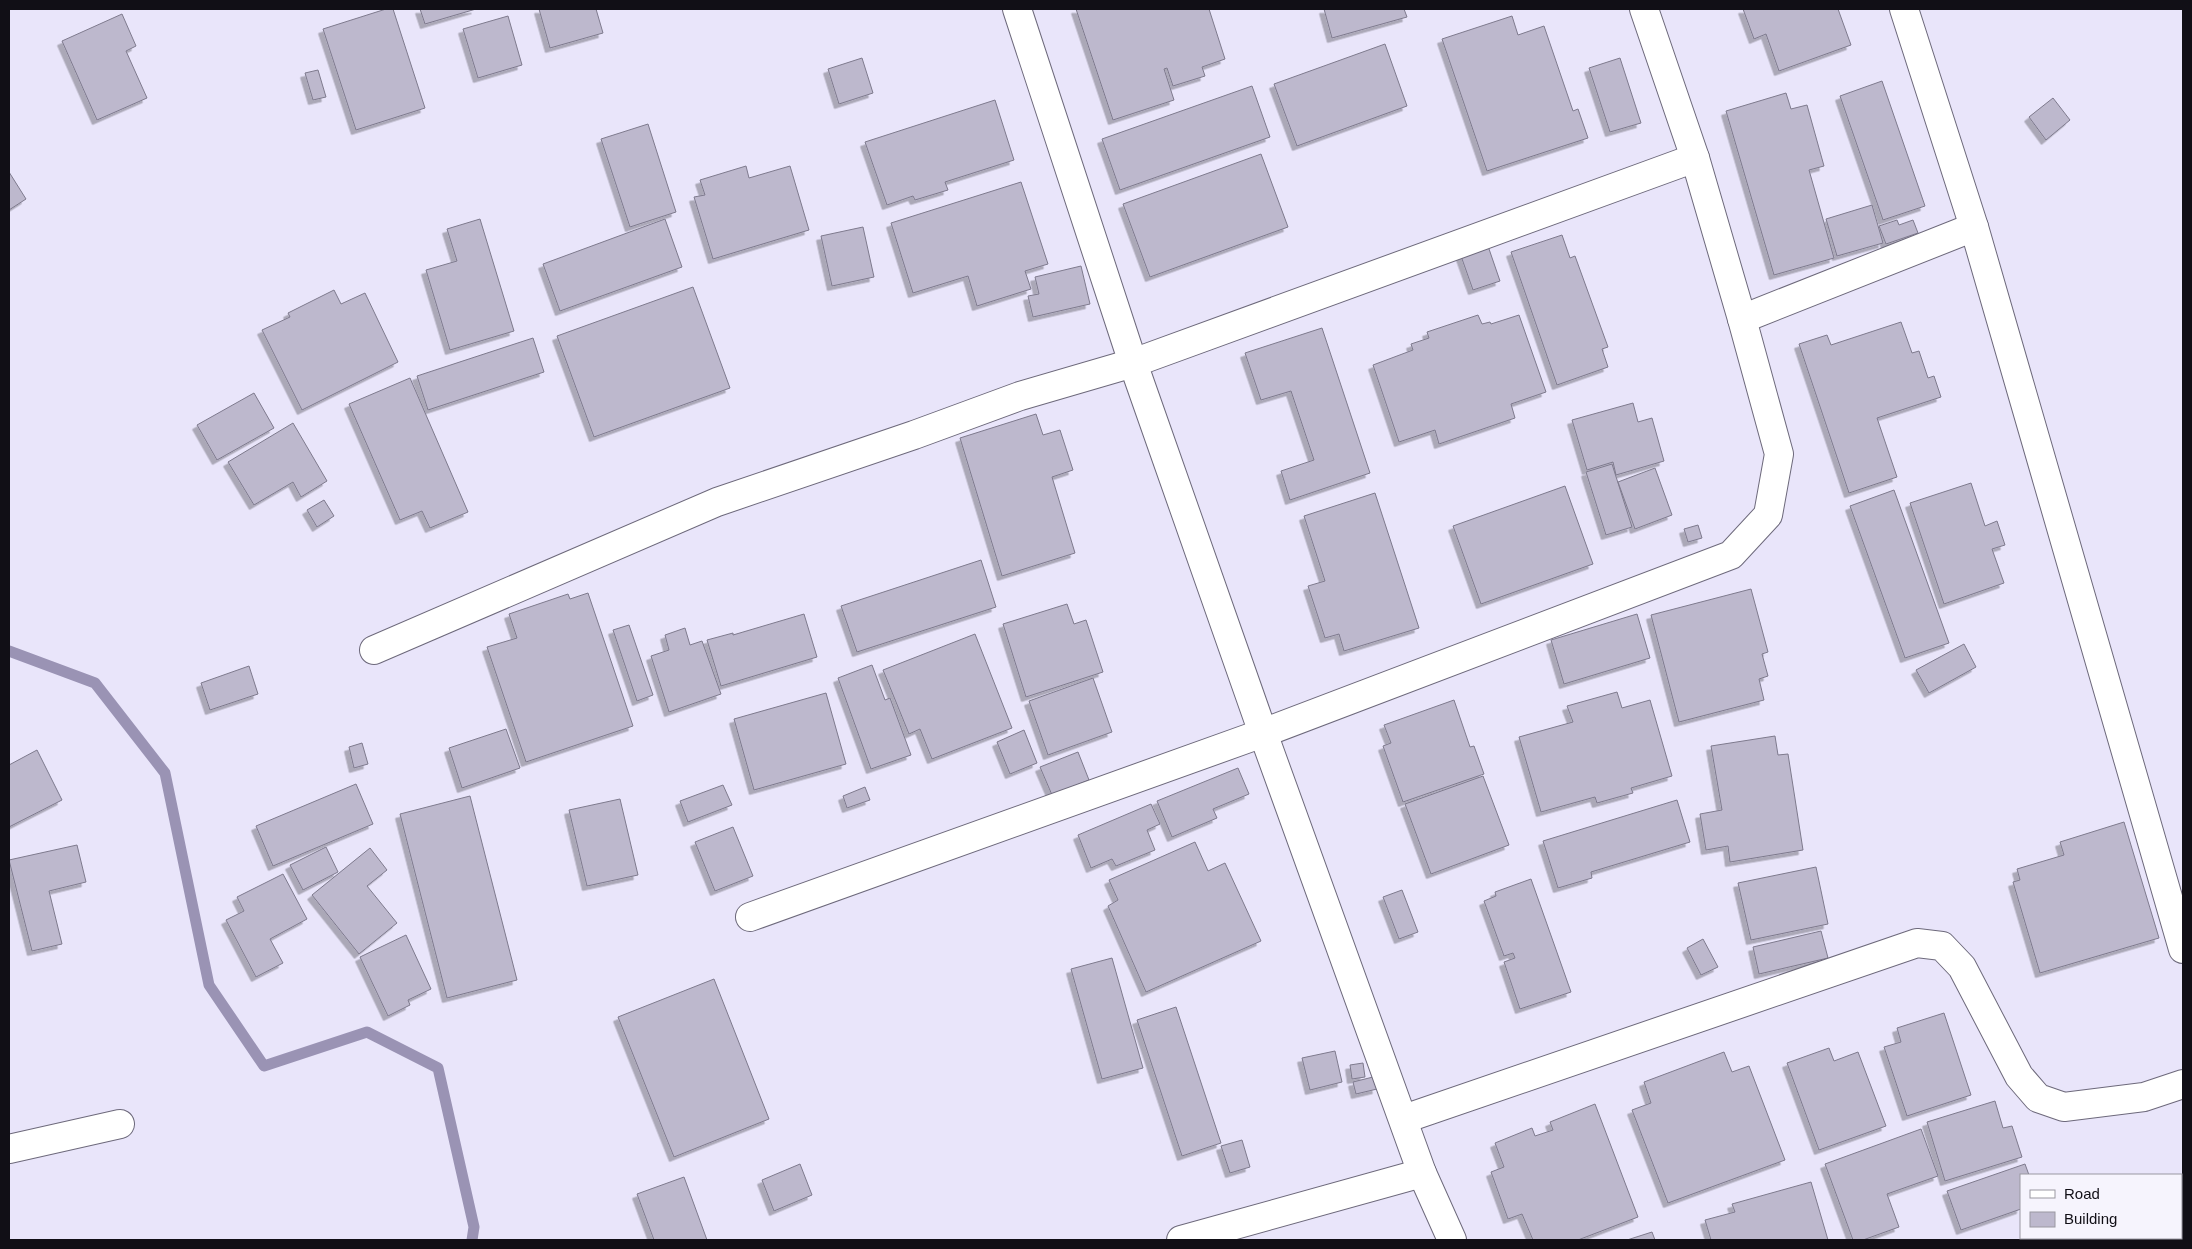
<svg xmlns="http://www.w3.org/2000/svg" width="2192" height="1249" viewBox="0 0 2192 1249" font-family="Arial,sans-serif">
  <defs>
    <filter id="shadow"><feDropShadow dx="-4.5" dy="4.5" stdDeviation="0" flood-color="#0004"/></filter>
  </defs>
  <rect width="100%" height="100%" fill="#e9e5fa"/>
  <g fill="none" stroke-linecap="round" stroke-linejoin="round">
    <path stroke="#9a93b4" stroke-width="11" d="M9,651L95,683L165,773L209,985L264,1066L367,1032L438,1068L474,1227L472,1240"/>
  </g>
  <g fill="#bdb8cd" stroke="#7e7a8d" filter="url(#shadow)">
    <path d="M386,9H393L425,108L356,130L323,29Z"/>
    <path d="M420,9H476L425,24Z"/>
    <path d="M539,9H596L603,33L550,48Z"/>
    <path d="M1076,9H1209L1225,59L1202,67L1205,76L1173,86L1167,68L1164,69L1174,100L1113,120Z"/>
    <path d="M1324,9H1404L1407,17L1332,38Z"/>
    <path d="M1743,9H1838L1851,45L1779,71L1766,34L1754,39Z"/>
    <path d="M122,14L136,46L126,51L147,98L97,120L62,41Z"/>
    <path d="M508,16L522,65L478,78L463,29Z"/>
    <path d="M1512,16L1518,35L1544,26L1573,111L1578,109L1588,138L1487,171L1442,39Z"/>
    <path d="M1385,44L1407,106L1297,146L1274,84Z"/>
    <path d="M862,58L873,93L839,104L828,69Z"/>
    <path d="M1620,58L1641,123L1610,132L1589,68Z"/>
    <path d="M318,70L326,97L313,100L305,73Z"/>
    <path d="M1882,81L1925,206L1883,220L1840,96Z"/>
    <path d="M1252,86L1270,137L1120,190L1102,139Z"/>
    <path d="M1786,93L1791,109L1807,105L1824,166L1809,170L1834,258L1774,275L1726,111Z"/>
    <path d="M2053,98L2070,120L2046,140L2029,117Z"/>
    <path d="M995,100L1014,160L945,182L948,190L915,200L913,196L887,205L865,142Z"/>
    <path d="M648,124L676,212L630,227L601,139Z"/>
    <path d="M1261,154L1288,227L1150,277L1123,204Z"/>
    <path d="M746,166L749,178L790,166L809,230L713,259L694,197L705,195L700,180Z"/>
    <path d="M9,172L26,199L9,210Z"/>
    <path d="M1021,182L1048,264L1025,271L1031,289L977,306L968,276L913,293L891,223Z"/>
    <path d="M1872,205L1883,243L1837,256L1826,219Z"/>
    <path d="M480,219L514,331L450,350L426,270L457,261L447,229Z"/>
    <path d="M665,219L682,267L560,311L543,264Z"/>
    <path d="M1897,220L1899,225L1913,220L1918,233L1886,244L1879,226Z"/>
    <path d="M863,227L874,277L832,286L821,236Z"/>
    <path d="M1562,235L1570,258L1575,256L1608,347L1602,349L1608,367L1557,385L1511,252Z"/>
    <path d="M1488,246L1500,281L1473,290L1461,256Z"/>
    <path d="M1081,266L1090,304L1033,317L1028,296L1039,294L1035,277Z"/>
    <path d="M693,287L730,388L594,437L557,336Z"/>
    <path d="M334,290L341,304L365,293L398,362L302,410L262,330L290,317L288,313Z"/>
    <path d="M1478,315L1482,324L1490,322L1491,324L1519,315L1546,392L1511,404L1515,418L1439,444L1435,430L1399,442L1373,365L1413,350L1411,344L1429,338L1427,332Z"/>
    <path d="M1901,322L1912,353L1919,351L1928,378L1934,376L1941,397L1877,418L1897,477L1849,493L1799,344L1827,335L1831,345Z"/>
    <path d="M1322,328L1370,473L1290,500L1281,471L1314,460L1291,391L1261,400L1245,353Z"/>
    <path d="M533,338L544,372L428,410L417,376Z"/>
    <path d="M410,378L468,512L430,528L422,511L400,520L349,404Z"/>
    <path d="M254,393L274,428L217,460L197,425Z"/>
    <path d="M1633,403L1638,422L1652,418L1664,461L1616,475L1613,462L1587,470L1572,420Z"/>
    <path d="M1036,414L1043,435L1060,430L1073,470L1052,477L1075,553L1002,576L960,438Z"/>
    <path d="M293,423L327,481L301,497L293,482L254,505L228,462Z"/>
    <path d="M1612,464L1632,527L1606,535L1586,472Z"/>
    <path d="M1655,468L1672,515L1635,529L1618,482Z"/>
    <path d="M1971,483L1985,526L1997,521L2005,545L1992,549L2004,583L1944,604L1910,503Z"/>
    <path d="M1565,486L1593,564L1481,604L1453,526Z"/>
    <path d="M1894,490L1949,643L1905,658L1850,506Z"/>
    <path d="M1375,493L1419,628L1344,651L1339,634L1325,638L1308,586L1325,581L1304,516Z"/>
    <path d="M324,500L334,516L317,527L307,510Z"/>
    <path d="M1698,525L1702,538L1688,542L1684,529Z"/>
    <path d="M981,560L996,607L857,652L841,606Z"/>
    <path d="M1751,589L1768,652L1762,654L1768,676L1759,679L1764,700L1679,722L1651,615Z"/>
    <path d="M588,593L633,726L526,762L487,647L517,638L509,614L568,594L570,599Z"/>
    <path d="M1067,604L1074,624L1086,620L1103,672L1026,697L1003,624Z"/>
    <path d="M804,614L817,657L721,686L707,640L733,633V635Z"/>
    <path d="M1637,614L1650,658L1564,684L1551,640Z"/>
    <path d="M629,625L653,695L637,701L613,630Z"/>
    <path d="M685,628L690,645L702,641L721,694L669,712L651,656L669,650L665,635Z"/>
    <path d="M975,634L1012,728L932,759L920,729L909,734L883,670Z"/>
    <path d="M1964,644L1976,667L1929,693L1916,670Z"/>
    <path d="M872,665L885,700L890,698L911,755L871,769L838,678Z"/>
    <path d="M249,666L258,694L210,710L201,683Z"/>
    <path d="M1093,678L1112,732L1048,755L1029,701Z"/>
    <path d="M1617,692L1622,708L1650,700L1672,776L1631,788L1633,793L1597,803L1595,797L1541,812L1519,737L1573,722L1567,706Z"/>
    <path d="M826,693L846,764L754,790L734,719Z"/>
    <path d="M1454,700L1470,747L1474,746L1484,774L1403,802L1383,746L1391,743L1384,725Z"/>
    <path d="M506,729L520,768L462,788L449,748Z"/>
    <path d="M1024,730L1037,763L1010,774L997,742Z"/>
    <path d="M1775,736L1778,755L1788,754L1803,850L1730,862L1728,846L1706,850L1700,814L1722,810L1711,746Z"/>
    <path d="M362,743L368,764L354,768L349,747Z"/>
    <path d="M37,750L62,800L9,827V765Z"/>
    <path d="M1078,752L1089,780L1052,795L1040,767Z"/>
    <path d="M1238,768L1249,794L1213,809L1217,818L1172,837L1157,801Z"/>
    <path d="M1483,776L1509,845L1431,874L1405,804Z"/>
    <path d="M356,784L373,824L273,866L256,826Z"/>
    <path d="M723,785L732,805L688,822L680,801Z"/>
    <path d="M865,787L870,800L847,808L843,796Z"/>
    <path d="M470,796L517,980L447,998L400,814Z"/>
    <path d="M620,799L638,875L587,886L569,810Z"/>
    <path d="M1677,800L1690,842L1591,872L1592,878L1558,888L1543,841Z"/>
    <path d="M1151,804L1160,824L1147,830L1155,850L1116,866L1112,859L1091,868L1078,835Z"/>
    <path d="M2124,822L2159,938L2040,973L2013,882L2020,880L2017,869L2064,855L2060,842Z"/>
    <path d="M733,827L753,876L715,891L695,842Z"/>
    <path d="M1195,842L1208,871L1225,863L1261,941L1146,992L1108,906L1118,900L1109,880Z"/>
    <path d="M77,845L86,882L49,891L62,944L32,951L9,860Z"/>
    <path d="M326,847L338,872L303,890L290,865Z"/>
    <path d="M370,848L387,870L367,886L397,923L359,954L312,895Z"/>
    <path d="M1816,867L1828,924L1751,940L1738,883Z"/>
    <path d="M283,874L307,919L270,939L283,963L256,977L226,920L244,911L237,897Z"/>
    <path d="M1531,879L1571,992L1520,1009L1504,962L1515,958L1513,953L1504,956L1484,901L1496,896L1495,892Z"/>
    <path d="M1402,890L1418,932L1399,939L1383,897Z"/>
    <path d="M1821,931L1828,958L1759,974L1753,947Z"/>
    <path d="M406,935L431,989L408,1000L410,1005L388,1016L360,957Z"/>
    <path d="M1703,939L1718,967L1701,975L1687,948Z"/>
    <path d="M1112,958L1143,1068L1102,1079L1071,969Z"/>
    <path d="M714,979L769,1119L674,1157L618,1017Z"/>
    <path d="M1176,1007L1221,1143L1182,1156L1137,1020Z"/>
    <path d="M1944,1013L1971,1095L1907,1116L1884,1047L1901,1042L1897,1028Z"/>
    <path d="M1829,1048L1834,1061L1858,1052L1886,1126L1819,1150L1787,1063Z"/>
    <path d="M1335,1051L1342,1082L1310,1090L1302,1058Z"/>
    <path d="M1724,1052L1732,1072L1749,1066L1785,1160L1668,1203L1632,1110L1651,1103L1644,1082Z"/>
    <path d="M1363,1063L1365,1077L1352,1079L1350,1065Z"/>
    <path d="M1373,1077L1377,1089L1356,1094L1353,1082Z"/>
    <path d="M1995,1101L2003,1128L2012,1126L2022,1157L1945,1181L1927,1122Z"/>
    <path d="M1595,1104L1638,1217L1578,1240H1533L1522,1214L1508,1219L1491,1172L1504,1167L1495,1143L1532,1128L1535,1136L1553,1130L1550,1122Z"/>
    <path d="M1921,1129L1938,1176L1887,1194L1899,1227L1863,1240H1853L1825,1164Z"/>
    <path d="M1242,1140L1250,1167L1230,1173L1221,1146Z"/>
    <path d="M800,1164L812,1195L774,1211L762,1180Z"/>
    <path d="M2025,1164L2029,1175H2021V1209L1961,1230L1947,1191Z"/>
    <path d="M684,1177L707,1240H654L637,1194Z"/>
    <path d="M1811,1182L1828,1240H1711L1705,1220L1735,1212L1732,1204Z"/>
    <path d="M1652,1232L1655,1240H1627Z"/>
  </g>
  <g fill="none" stroke-linecap="round" stroke-linejoin="round">
    <g stroke="#6d697b" stroke-width="30">
      <g id="street">
        <path d="M1017,9L1133,363L1263,733L1422,1173L1452,1240"/>
        <path d="M1904,9L1974,227L2183,949"/>
        <path d="M1742,319L1974,227"/>
        <path d="M374,650L717,502L914,435L1020,396L1133,363L1695,158"/>
        <path d="M750,917L1263,733L1731,555L1768,515L1779,454L1742,319L1695,158L1644,9"/>
        <path d="M1404,1119L1917,943L1942,946L1962,967L2019,1076L2038,1098L2064,1107L2144,1097L2183,1084"/>
        <path d="M9,1149L120,1124"/>
        <path d="M1181,1240L1422,1173"/>
      </g>
    </g>
    <use href="#street" stroke="#fff" stroke-width="28"/>
  </g>
  <rect width="2192" height="1249" fill="none" stroke="#110f16" stroke-width="20"/>
  <rect x="2020" y="1174" width="162" height="65" fill="#f6f4fd" stroke="#9a98a1"/>
  <rect x="2030" y="1190" width="25" height="8" fill="#ffffff" stroke="#9a98a1"/>
  <text x="2064" y="1199" font-size="15" fill="#110f16">Road</text>
  <rect x="2030" y="1212" width="25" height="15" fill="#bdb8cd" stroke="#9a98a1"/>
  <text x="2064" y="1224" font-size="15" fill="#110f16">Building</text>
</svg>
